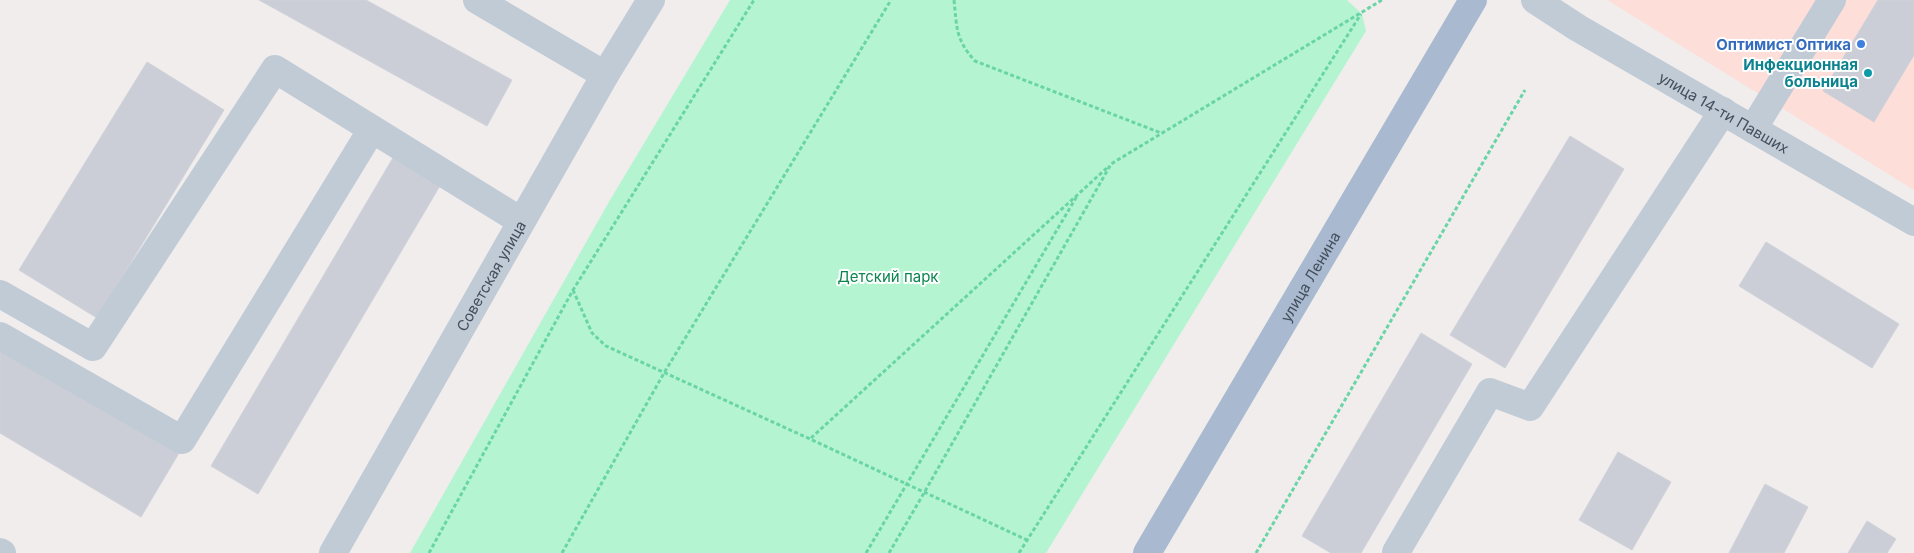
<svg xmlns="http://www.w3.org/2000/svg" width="1914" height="553" viewBox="0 0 1914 553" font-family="Inter,sans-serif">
  <rect width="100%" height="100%" fill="#f0edec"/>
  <path fill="#feded9" d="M1607,0H1914V190Z"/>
  <path fill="#b5f4d1" d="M730,0H1347L1362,14L1366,31L1046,553H410L610,200Z"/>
  <g fill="#cbced6" stroke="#d0d2da">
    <path d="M259,0H366L512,80L487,126Z"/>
    <path d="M1878,0H1914V55L1874,122L1823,91Z"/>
    <path d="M147,62L224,110L97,318L19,270Z"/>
    <path d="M1570,136L1624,169L1505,368L1450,335Z"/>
    <path d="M394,156L441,184L258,494L211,466Z"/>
    <path d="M1766,242L1899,324L1872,368L1739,286Z"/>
    <path d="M1421,333L1472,364L1361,553H1331L1302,536Z"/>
    <path d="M0,346L179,453L141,517L0,433Z"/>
    <path d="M1618,452L1671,482L1632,550L1579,520Z"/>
    <path d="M1765,484L1808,507L1784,553H1729Z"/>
    <path d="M1867,521L1896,539L1887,553H1848Z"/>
  </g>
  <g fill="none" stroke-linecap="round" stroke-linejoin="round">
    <g stroke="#69d5a6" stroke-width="3" stroke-dasharray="4 2.5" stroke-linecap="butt">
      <path d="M954,0C957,27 955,39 975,61L1161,133"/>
      <path d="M573,290L592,333L606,346L810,439L1027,540"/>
      <path d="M811,438L1109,166"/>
      <path d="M429,553L573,290L754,0"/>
      <path d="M562,553L664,373L891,0"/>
      <path d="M866,553L1077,196"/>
      <path d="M889,553L924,493L1111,164L1382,0"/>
      <path d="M1019,553L1361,14"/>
      <path d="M1256,553L1525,90"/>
    </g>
    <g stroke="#c1cbd6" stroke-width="28">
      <path d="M477,0L605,75"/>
      <path id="s1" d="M1535,0L1578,28L1914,222"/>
      <path d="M1753,129L1832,0"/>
      <path d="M0,294L93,347L275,69L372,129"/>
      <path d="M0,336L182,440L372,129L521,221"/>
      <path d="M0,552L2,553"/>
      <path d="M1396,552L1490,392L1530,407L1723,111"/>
      <path id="s2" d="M333,553L605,75L651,0"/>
    </g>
    <path stroke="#a9bad0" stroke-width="28" id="s3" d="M1147,553L1473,0"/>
  </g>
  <circle fill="#3f7fe0" stroke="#fff" stroke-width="2" cx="1861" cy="44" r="5"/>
  <circle fill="#0f9aa8" stroke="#fff" stroke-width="2" cx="1868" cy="73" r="5"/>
  <g text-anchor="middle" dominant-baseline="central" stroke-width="4" stroke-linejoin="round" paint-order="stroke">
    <g font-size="15" font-weight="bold" fill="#366cbe" stroke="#fff" text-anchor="end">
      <text x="1851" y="44">Оптимист Оптика</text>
    </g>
    <g font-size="15" font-weight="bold" fill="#0d838f" stroke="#fff" text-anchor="end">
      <text x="1858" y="64">Инфекционная<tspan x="1858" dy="17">больница</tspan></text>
    </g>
    <g font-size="15" fill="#434f5c" stroke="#fff">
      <text stroke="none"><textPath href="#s1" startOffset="220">улица 14-ти Павших</textPath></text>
      <text stroke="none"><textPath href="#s2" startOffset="319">Советская улица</textPath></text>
      <text stroke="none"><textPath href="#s3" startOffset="321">улица Ленина</textPath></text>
    </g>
    <g font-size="15" fill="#0c8550" stroke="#fff">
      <text x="888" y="276">Детский парк</text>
    </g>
  </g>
</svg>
